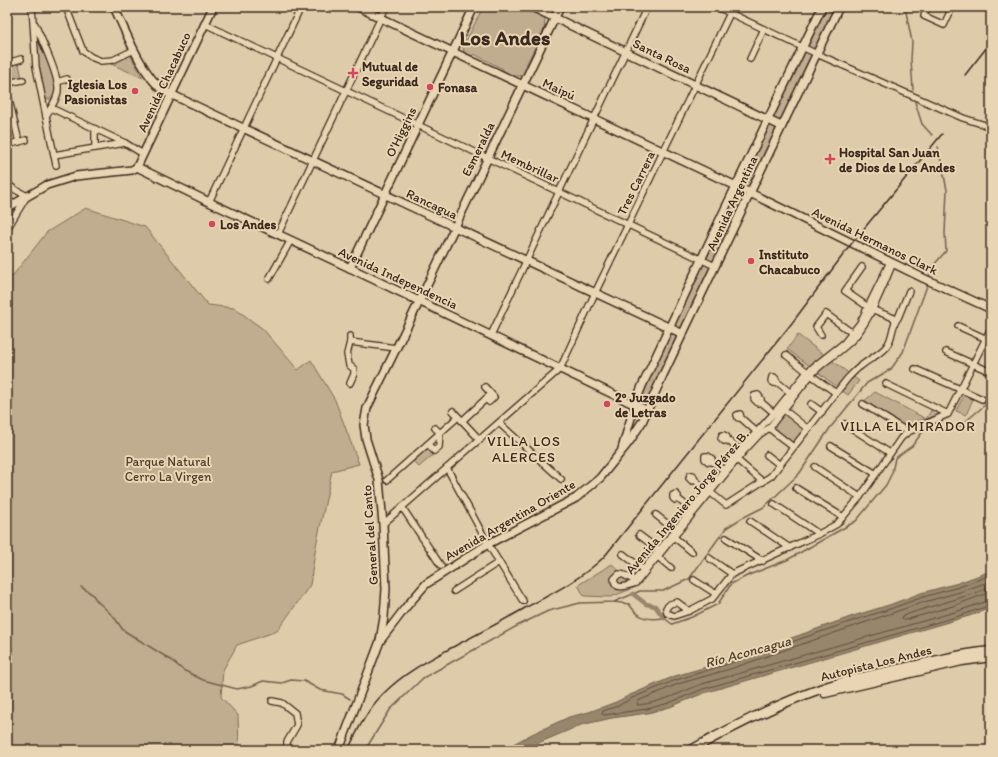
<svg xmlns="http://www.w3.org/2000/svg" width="998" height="757" viewBox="0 0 998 757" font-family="Itim,sans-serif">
  <rect width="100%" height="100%" fill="#decbaa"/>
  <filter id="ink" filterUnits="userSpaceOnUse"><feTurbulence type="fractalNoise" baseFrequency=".025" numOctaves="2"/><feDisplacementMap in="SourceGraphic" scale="8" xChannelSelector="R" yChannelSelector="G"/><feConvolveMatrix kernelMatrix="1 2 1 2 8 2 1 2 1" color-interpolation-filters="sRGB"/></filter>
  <g filter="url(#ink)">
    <g fill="#c0ad90" stroke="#7e6c57">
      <path d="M483,7H521L545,18L544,30L526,65L527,66L522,76H511L503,73V69L474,54L470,58L464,52L462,41L467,39Z"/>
      <path d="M825,7H837L647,407L637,403L644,385L732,204Z"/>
      <path d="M36,36L52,72L56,90L52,99H46L39,66Z"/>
      <path d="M130,54L143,78L111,64Z"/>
      <path d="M19,64L22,78L7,81V67Z"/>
      <path d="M86,208L145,227L208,305L234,308L237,310L263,329L298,370L311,360L335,400L359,464L332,471L316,546L310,585L277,631L237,645L223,670L221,697L238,715L239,750H7V283L47,232Z"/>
      <path d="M798,335L859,381L848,395L787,349Z"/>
      <path d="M875,392L926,419L932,409L943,414L918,421L907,430L863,402Z"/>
      <path d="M964,395L973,399L966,415L956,411Z"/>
      <path d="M784,411L805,428L792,444L771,428Z"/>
      <path d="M428,447L434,454L419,467L413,461Z"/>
      <path d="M612,564L636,587L611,597L584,596L578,585Z"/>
    </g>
    <path fill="#97856c" stroke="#72614d" d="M991,571V608L969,616L704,693L670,707L648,713L612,718L581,725L522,750H502L532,734L569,717L589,712L616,702L630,695L675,676L727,661L853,616L889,605L921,593L958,583Z"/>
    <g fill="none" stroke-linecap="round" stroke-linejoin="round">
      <g stroke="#604e3d" stroke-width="1">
        <path d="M991,575L959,587L923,597L890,609L855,620L728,664L676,680L632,698L618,706L603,711L602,714L604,715L647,709L669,703L703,689L956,617L991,605"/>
        <path d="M991,581L960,592L924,602L730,669L678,684L638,701L637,704L638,705C661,703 681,692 702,684L955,612L991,600"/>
        <path d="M991,587C962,599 932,605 903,616L902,618L905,620L953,606L985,594H991"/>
      </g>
      <g stroke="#72614d" stroke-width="1.5">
        <path d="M905,7L912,42L911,60L913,90"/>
        <path d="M915,102L922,124L932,135"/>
        <path d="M929,277L932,267L946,251L945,233L947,190L938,147"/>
        <path d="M81,587L92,594L97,601L114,617L123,630L171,660L183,670L203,680L237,689L252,686L263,681L282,683L291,680L304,681L320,690L342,694L350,699"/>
        <path d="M614,602L629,604C639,619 647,620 664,618L672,624L692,617L718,604L731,584L749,575L787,560L856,521L886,485L892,473L895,458L912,446L924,430L959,427L991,400"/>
        <path d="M365,750L390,710L423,678L517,626L548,611L580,603L614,602L640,591H663L689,579L726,528L742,518L764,507L799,474L830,428L867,383L891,369L903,352L928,283"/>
      </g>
      <path stroke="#97856c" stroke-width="4.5" d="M633,594L646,604L655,606L664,618"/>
      <g stroke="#3b2a1e" stroke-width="8">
        <g id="minor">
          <path d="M32,7L36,67L56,165"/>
          <path d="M66,7L83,51L91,57L101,61L113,60L134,50"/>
          <path d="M717,7L817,54L963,118L988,126L991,122"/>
          <path d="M927,7L924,16L944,25L951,10L945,7"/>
          <path d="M35,24C41,39 60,77 58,91C57,100 50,109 46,116"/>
          <path d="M205,24L715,266"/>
          <path d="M750,59L764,29"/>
          <path d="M7,63L21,59"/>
          <path d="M57,82L67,79"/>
          <path d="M7,83L23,80"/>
          <path d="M7,91L19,142"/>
          <path d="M51,108L125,143L143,154"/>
          <path d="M95,129V148"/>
          <path d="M7,145L26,140"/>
          <path d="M54,155L125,143"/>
          <path d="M7,183L14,189L27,196L7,229"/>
          <path d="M209,202L301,7"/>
          <path d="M278,234L386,7"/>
          <path d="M890,262L860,323L844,343L807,372L774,413L740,450L635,580C628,579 626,574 619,574L614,579C615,592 628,585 636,583L744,451L759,435L769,428L811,375C824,360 842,352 855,337C871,318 883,286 893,263"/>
          <path d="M862,267L845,291L871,309L894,318L895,321"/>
          <path d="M269,279L291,240"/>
          <path d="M958,326L991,341"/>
          <path d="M491,335L647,7"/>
          <path d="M821,335L816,327L826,314L855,335"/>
          <path d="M350,336V342"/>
          <path d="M946,352L991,372"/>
          <path d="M786,355L811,375L836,393"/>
          <path d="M915,369L982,399"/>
          <path d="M776,381L774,383L771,381L772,377H774L776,379V381L792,394"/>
          <path d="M350,383L354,374V369L349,365L347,354L350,342L396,348"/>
          <path d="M886,384L948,414"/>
          <path d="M485,387L494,397L489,402L486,399"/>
          <path d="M761,402L758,403L754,399V396L758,395L761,399V402L774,413"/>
          <path d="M811,404L822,412"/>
          <path d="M863,404L908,432"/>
          <path d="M783,409L808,429"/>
          <path d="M453,411L480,440"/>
          <path d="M741,418H738L737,415L740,414L741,418L759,434"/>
          <path d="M462,421L491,394"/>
          <path d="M499,423L561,479"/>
          <path d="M845,424L890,453"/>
          <path d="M769,428L793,447"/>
          <path d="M727,440L724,441L721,438L722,435H724L727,437V440L740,450"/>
          <path d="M428,444L434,451L439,447L440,433L435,428"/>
          <path d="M831,446L876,474"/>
          <path d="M767,455L780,465"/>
          <path d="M736,459L763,482"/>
          <path d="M711,461L709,462L705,459V456H708L712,459L711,461L724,470"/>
          <path d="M815,467L860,497"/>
          <path d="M447,468L488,544L523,601"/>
          <path d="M387,480L458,417"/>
          <path d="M695,480L692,481L689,478L690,475H693L695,480L726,505L771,476L847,379C852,374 856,369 861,366C869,359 883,353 888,344C893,336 892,324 898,318L909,291"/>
          <path d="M796,488L843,517"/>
          <path d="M678,499L675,500L673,498V495L676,494L678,496V499L692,510"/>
          <path d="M774,504L819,534"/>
          <path d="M402,507L441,566"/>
          <path d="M656,515L675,530L674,537L692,552"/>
          <path d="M750,521L790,548"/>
          <path d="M383,524L560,369L595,293L733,7"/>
          <path d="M639,535L659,550"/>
          <path d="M726,538L763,561"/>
          <path d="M623,554L645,571"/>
          <path d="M658,557L671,568"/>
          <path d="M709,558L732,574"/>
          <path d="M694,580L716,594"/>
          <path d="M454,591L499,562"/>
          <path d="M689,611L677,602L670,604L666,608L667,613L674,616L689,611L712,599L732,574L819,534L837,524L860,497L901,438L908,432L948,414L991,328"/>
          <path d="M272,701L282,703L295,713L297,725L287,742V750"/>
        </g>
      </g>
      <g stroke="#3b2a1e" stroke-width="10">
        <g id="major">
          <path d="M114,7C126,32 142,75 164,91L683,334"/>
          <path d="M358,7L736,186L923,278L991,309"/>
          <path d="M532,7L781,126"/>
          <path d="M137,167L209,202L350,268L648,411"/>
          <path d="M137,167L213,7"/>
          <path d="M7,208L47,185L76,176L132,170L137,167"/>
          <path d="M350,268L474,7"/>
          <path d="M622,449L635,404L642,386L722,215L822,7"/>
          <path d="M380,641L406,607L426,584L488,544L576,498L600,478L629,442L642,422L663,375L839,7"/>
          <path d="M339,750L380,641L384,617L386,589L383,524L379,480L366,439L364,425L367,408L419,302L560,7"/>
        </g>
      </g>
      <g stroke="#3b2a1e" stroke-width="11">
        <g id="highway">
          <path d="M825,693L962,661L991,657"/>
          <path d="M691,750C732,727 775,705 820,689C851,678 884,672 917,665C941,659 966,653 991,651"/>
        </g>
      </g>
      <use href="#minor" stroke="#e9d5b3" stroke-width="5.5"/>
      <use href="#major" stroke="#e9d5b3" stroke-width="7"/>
      <use href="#highway" stroke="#e9d5b3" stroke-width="8"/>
      <g stroke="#3b2a1e" stroke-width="1.5">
        <path d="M965,75L991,42"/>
        <path d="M348,750C358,729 368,708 385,692C404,673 427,661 451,648C476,635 501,622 525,608C553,593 581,579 604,557L792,323L852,243L942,134"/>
      </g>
    </g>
  </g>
  <g fill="#d1495b" stroke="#e9d5b3" stroke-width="1.5">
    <path d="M351 67h4v4h4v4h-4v4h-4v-4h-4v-4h4z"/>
    <circle cx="430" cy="87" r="4"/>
    <circle cx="135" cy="91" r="4"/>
    <path d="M828 153h4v4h4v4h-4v4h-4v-4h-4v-4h4z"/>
    <circle cx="212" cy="224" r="4"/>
    <circle cx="751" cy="261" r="4"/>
    <circle cx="607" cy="404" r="4"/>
  </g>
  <g text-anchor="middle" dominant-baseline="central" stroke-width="4" stroke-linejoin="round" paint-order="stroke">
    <g font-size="13" fill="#3b2a1e" stroke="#e9d5b3">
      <text transform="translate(662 56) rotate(26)">Santa Rosa</text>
      <text transform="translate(164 82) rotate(-65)">Avenida Chacabuco</text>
      <text transform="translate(559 89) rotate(25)">Maipú</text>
      <text transform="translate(401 132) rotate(-64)">O'Higgins</text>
      <text transform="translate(478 149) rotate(-64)">Esmeralda</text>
      <text transform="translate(530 166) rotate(25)">Membrillar</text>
      <text transform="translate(636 183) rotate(-64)">Tres Carrera</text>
      <text transform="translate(732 203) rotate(-65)">Avenida Argentina</text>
      <text transform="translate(432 204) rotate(25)">Rancagua</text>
      <text transform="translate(875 241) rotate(26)">Avenida Hermanos Clark</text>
      <text transform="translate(398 278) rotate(25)">Avenida Independencia</text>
      <text transform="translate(687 502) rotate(-50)">Avenida Ingeniero Jorge Pérez B.</text>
      <text transform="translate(510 520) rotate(-30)">Avenida Argentina Oriente</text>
      <text transform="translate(370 535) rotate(-94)">General del Canto</text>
      <text transform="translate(876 663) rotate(-14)">Autopista Los Andes</text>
    </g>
    <g font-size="13" font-weight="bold" fill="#3b2a1e" stroke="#e9d5b3" text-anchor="start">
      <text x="362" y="66">Mutual de<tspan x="362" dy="15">Seguridad</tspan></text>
      <text x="127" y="84" text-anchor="end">Iglesia Los<tspan x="127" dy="15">Pasionistas</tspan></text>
      <text x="438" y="87">Fonasa</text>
      <text x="839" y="152">Hospital San Juan<tspan x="839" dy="15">de Dios de Los Andes</tspan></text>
      <text x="220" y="224">Los Andes</text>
      <text x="759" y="254">Instituto<tspan x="759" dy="15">Chacabuco</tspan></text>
      <text x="615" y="397">2º Juzgado<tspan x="615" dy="15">de Letras</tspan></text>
    </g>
    <g font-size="13" fill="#4f3e2f" stroke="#e9d5b3">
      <text x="168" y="461">Parque Natural<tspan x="168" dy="15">Cerro La Virgen</tspan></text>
    </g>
    <g font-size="14" letter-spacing="1" fill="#3b2a1e" stroke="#e9d5b3">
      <text x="908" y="426">VILLA EL MIRADOR</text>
      <text x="524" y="441">VILLA LOS<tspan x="524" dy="16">ALERCES</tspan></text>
    </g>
    <g font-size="14" font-style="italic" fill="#524132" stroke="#e9d5b3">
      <text transform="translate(748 652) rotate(-15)">Río Aconcagua</text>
    </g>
    <g font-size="21" font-weight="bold" fill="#3b2a1e" stroke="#e9d5b3">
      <text x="505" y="37">Los Andes</text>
    </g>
  </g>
  <rect width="998" height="757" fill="none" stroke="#e9d5b3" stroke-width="24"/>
  <rect x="12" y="12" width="974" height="733" fill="none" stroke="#3b2a1e" stroke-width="1.5" filter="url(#ink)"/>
</svg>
